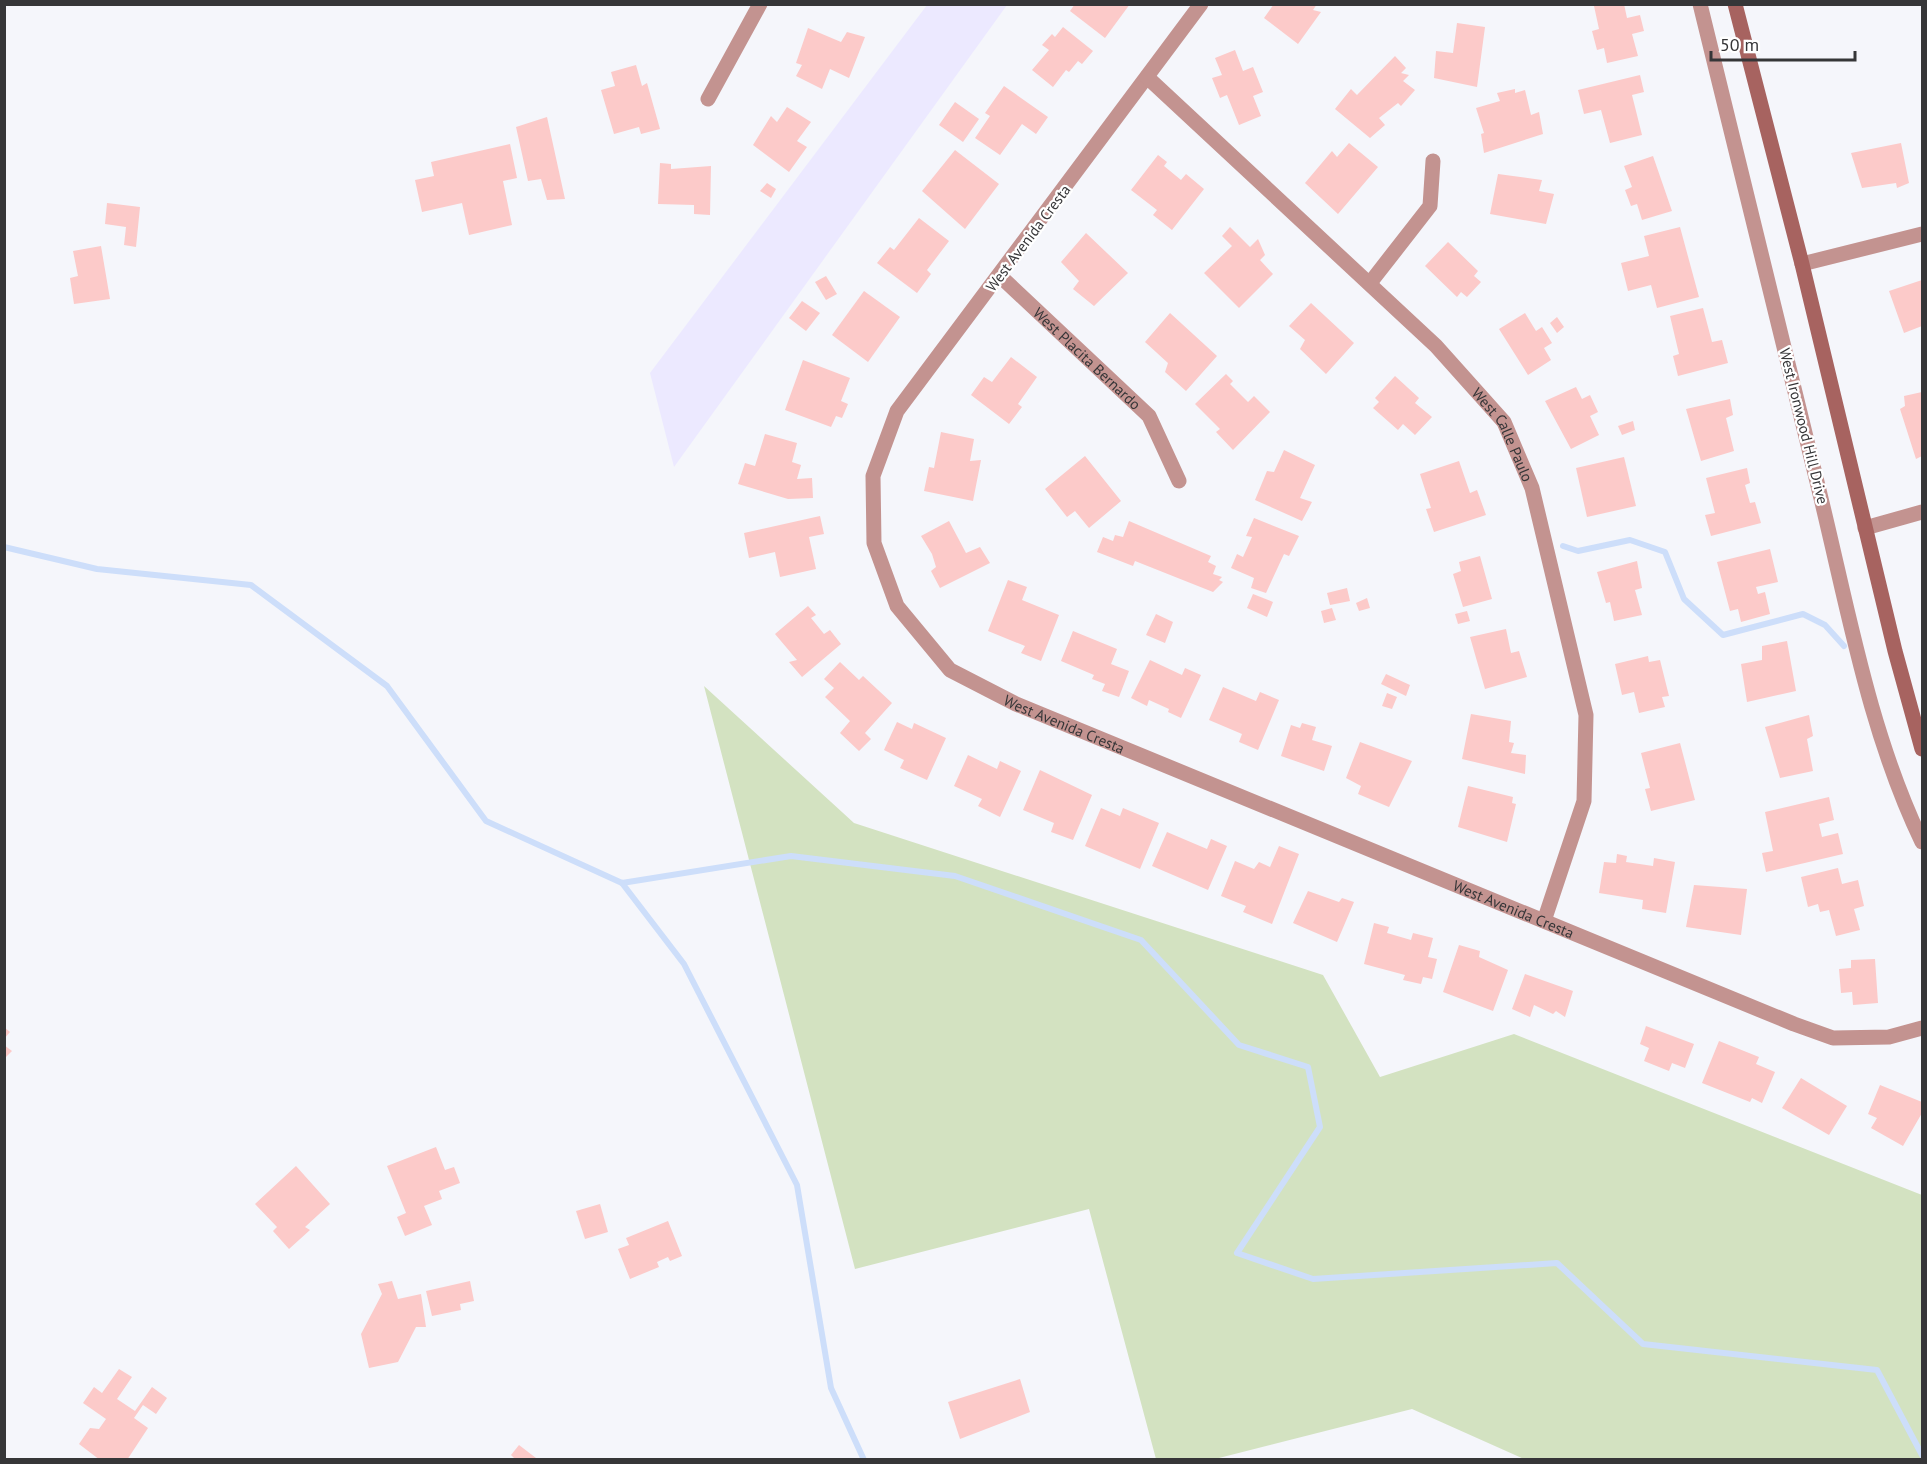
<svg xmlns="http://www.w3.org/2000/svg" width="1927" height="1464" viewBox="0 0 1927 1464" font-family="'PT Sans',sans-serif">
  <rect width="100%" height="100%" fill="#f5f6fb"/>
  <path fill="#ece9ff" d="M927,5H1007L674,467L650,373Z"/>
  <path fill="#d3e2c1" d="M704,686L854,823L1323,975L1380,1077L1514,1034L1922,1195V1459H1524L1412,1409L1215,1459H1156L1089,1209L855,1269Z"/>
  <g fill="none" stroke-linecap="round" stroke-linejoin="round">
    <g stroke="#cddefa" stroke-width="6">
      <path d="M1563,546L1578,551L1630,540L1665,552L1684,599L1723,635L1803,614L1825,625L1844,646"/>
      <path d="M4,547L97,569L251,585L387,686L486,821L622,883L791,856L955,876L1141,940L1239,1045L1308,1067L1320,1127L1237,1253L1313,1279L1557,1263L1643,1344L1877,1370L1922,1455"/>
      <path d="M622,883L684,964L797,1185L831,1388L864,1460"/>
    </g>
  </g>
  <g fill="#fccac9">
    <path d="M1075,4H1130L1105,38L1070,11Z"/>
    <path d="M1274,4H1317L1313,10L1321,12L1298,44L1264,18Z"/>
    <path d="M1599,4H1624L1627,18L1640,15L1644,31L1632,34L1638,56L1607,63L1604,48L1597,50L1592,31L1599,29L1594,6Z"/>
    <path d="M1457,23L1485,27L1477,87L1434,78L1436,51L1453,53Z"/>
    <path d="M1063,27L1093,51L1082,64L1078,61L1069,72L1066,70L1053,87L1032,70L1049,50L1042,45L1052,34L1055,37Z"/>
    <path d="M808,28L841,42L847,32L865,37L849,78L830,69L822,89L796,76L802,65L796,63Z"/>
    <path d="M1235,50L1243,71L1253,67L1263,92L1253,96L1261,116L1239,125L1227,95L1220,98L1212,78L1222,75L1215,58Z"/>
    <path d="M1395,56L1406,68L1401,73L1409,75L1403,81L1415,90L1401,106L1398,103L1379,118L1385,125L1370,138L1335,109L1351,89L1357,95Z"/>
    <path d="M636,65L642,86L647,83L660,129L641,134L639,127L614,134L601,90L615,86L611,72Z"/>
    <path d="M1640,75L1644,92L1632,95L1642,135L1610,143L1601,110L1584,114L1578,90Z"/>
    <path d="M1004,86L1048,117L1036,134L1022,124L1000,155L975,138L990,116L985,113Z"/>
    <path d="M1515,89V93L1525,90L1531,115L1539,112L1543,134L1484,153L1481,134L1484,133L1476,108L1500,101L1497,93Z"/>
    <path d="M955,102L979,119L963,142L939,125Z"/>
    <path d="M787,107L811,122L797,141L807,147L789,172L753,145L771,116L777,122Z"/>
    <path d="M547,117L565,199L547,200L541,179L528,181L516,127Z"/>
    <path d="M1349,143L1378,167L1338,214L1305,183L1332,151L1337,157Z"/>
    <path d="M1901,143L1909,183L1897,188L1896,183L1862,188L1851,153Z"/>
    <path d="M510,144L517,178L503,181L512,225L469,235L462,203L422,212L415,180L434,176L431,162Z"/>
    <path d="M955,150L999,184L965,229L922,191Z"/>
    <path d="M1158,155L1167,162L1164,166L1181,180L1186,174L1204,189L1172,230L1153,215L1157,210L1131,190Z"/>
    <path d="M1653,156L1672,211L1642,220L1637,204L1631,206L1625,190L1632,187L1624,166Z"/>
    <path d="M660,163L671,164V169L711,166L710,215L694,214V205L658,204Z"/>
    <path d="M1498,174L1542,180L1539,191L1554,194L1546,224L1490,214Z"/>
    <path d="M767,183L776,189L771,198L760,191Z"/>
    <path d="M107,203L140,207L136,247L124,245L126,227L105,224Z"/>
    <path d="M919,218L949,241L927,270L931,274L917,293L877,263L890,247L894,250Z"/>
    <path d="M1230,227L1250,247L1258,239L1265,255L1260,260L1273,274L1239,308L1204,273L1232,246L1222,236Z"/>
    <path d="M1680,227L1699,297L1657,308L1651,285L1628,291L1621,263L1649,256L1644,236Z"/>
    <path d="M1086,233L1128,273L1094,306L1073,289L1079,281L1061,262Z"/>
    <path d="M1448,242L1478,271L1474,276L1481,282L1467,297L1461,292L1457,297L1425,266Z"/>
    <path d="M101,246L110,299L74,304L70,278L78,276L73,251Z"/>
    <path d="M826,276L837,294L826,300L815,282Z"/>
    <path d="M1922,280V326L1904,333L1889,291Z"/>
    <path d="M864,291L900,317L868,362L832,335Z"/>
    <path d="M802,301L820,313L806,331L789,318Z"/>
    <path d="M1311,303L1354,343L1326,374L1300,349L1305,340L1289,326Z"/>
    <path d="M1703,308L1712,342L1722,340L1728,363L1678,376L1673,356L1679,354L1670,316Z"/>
    <path d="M1170,313L1217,356L1186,391L1165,372L1168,363L1145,342Z"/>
    <path d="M1525,313L1536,331L1542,327L1552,343L1544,348L1551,360L1528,375L1499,329Z"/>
    <path d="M1557,317L1564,327L1557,333L1550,323Z"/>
    <path d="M1011,357L1037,377L1018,404L1022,407L1009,424L971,395L984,377L992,382Z"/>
    <path d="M803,360L850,378L841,401L848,404L842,418L836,416L831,427L785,410Z"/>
    <path d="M1226,374L1233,381L1230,384L1248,402L1254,396L1270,412L1233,450L1216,432L1220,429L1195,404Z"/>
    <path d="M1395,376L1419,398L1415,403L1432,417L1415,435L1403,424L1398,430L1373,408L1379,402L1375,398Z"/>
    <path d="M1576,387L1582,399L1590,395L1598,412L1590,416L1599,435L1571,449L1545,401Z"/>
    <path d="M1922,392V456L1916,459L1900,409L1905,406L1904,396Z"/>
    <path d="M1730,399L1733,415L1726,418L1734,451L1701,461L1686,409Z"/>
    <path d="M1633,421L1635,430L1622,435L1618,426Z"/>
    <path d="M941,432L974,439L970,461L981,460L973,501L924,491L929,467L934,468Z"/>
    <path d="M765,434L797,443L792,462L801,465L797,479L812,478L813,498L788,499L738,484L745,463L755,466Z"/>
    <path d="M1284,450L1315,465L1300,498L1312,502L1302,521L1255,500L1267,471L1274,472Z"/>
    <path d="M1085,456L1121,501L1089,528L1075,511L1067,517L1045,489Z"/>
    <path d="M1624,457L1636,506L1587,517L1576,468Z"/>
    <path d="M1459,461L1470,493L1477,490L1486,515L1434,532L1426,509L1431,508L1420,474Z"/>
    <path d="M1747,468L1750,483L1745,485L1750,503L1755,502L1761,523L1711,536L1705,515L1715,513L1706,478Z"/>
    <path d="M820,516L824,534L809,537L816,569L780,577L775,552L749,558L744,533Z"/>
    <path d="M1254,518L1299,536L1289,556L1284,554L1266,593L1251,588L1254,578L1231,568L1237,554L1243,557L1252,537L1246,536Z"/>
    <path d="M949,521L966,553L980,547L990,563L940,588L931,571L936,567L932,554L921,536Z"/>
    <path d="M1129,521L1211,556L1208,562L1216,566L1213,574L1222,577L1219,580L1223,582L1213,592L1135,561L1133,566L1097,552L1103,537L1113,541L1115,535L1123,537Z"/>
    <path d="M1770,549L1778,582L1756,587L1758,594L1765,592L1770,614L1741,622L1738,609L1730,611L1717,562Z"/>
    <path d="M1480,556L1492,599L1463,607L1453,574L1461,571L1459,562Z"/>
    <path d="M1637,561L1642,588L1635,590L1642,615L1614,621L1610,602L1606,603L1597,572Z"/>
    <path d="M1008,580L1027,587L1022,600L1059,615L1041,661L1021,653L1025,646L988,631Z"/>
    <path d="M1347,588L1350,601L1330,605L1327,593Z"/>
    <path d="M1253,594L1273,602L1267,617L1247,608Z"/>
    <path d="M1367,598L1370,608L1359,611L1356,603Z"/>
    <path d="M808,606L816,615L811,618L824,634L830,630L841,644L802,677L789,662L797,660L775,634Z"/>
    <path d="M1332,608L1336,620L1324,623L1321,611Z"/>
    <path d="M1467,611L1470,621L1458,624L1455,614Z"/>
    <path d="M1156,614L1173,622L1165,643L1146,635Z"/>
    <path d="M1506,629L1511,653L1519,651L1527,677L1485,689L1470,637Z"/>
    <path d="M1073,631L1117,649L1111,664L1129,671L1119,697L1102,691L1105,684L1092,679L1094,675L1061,661Z"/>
    <path d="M1787,641L1796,691L1747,702L1741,664L1762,660V646Z"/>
    <path d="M1648,656L1649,662L1660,660L1669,696L1662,697L1665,707L1639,713L1634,692L1622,695L1615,664Z"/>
    <path d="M1150,660L1182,675L1185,668L1201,675L1181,718L1168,712L1169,709L1149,700L1147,706L1131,698Z"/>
    <path d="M840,662L859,680L863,676L892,703L865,733L871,739L859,751L840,733L850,721L825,697L834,688L824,679Z"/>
    <path d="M1386,674L1410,685L1406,696L1381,684Z"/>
    <path d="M1223,687L1256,701L1260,692L1279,700L1258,750L1239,742L1242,734L1209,720Z"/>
    <path d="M1387,693L1397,697L1392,709L1382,706Z"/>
    <path d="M1471,714L1511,721L1509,742L1514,743L1511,753L1526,755L1525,774L1462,759Z"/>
    <path d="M1809,715L1813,736L1807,739L1813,771L1780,778L1765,727Z"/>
    <path d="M897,722L912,729L914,723L946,738L927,780L900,768L904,760L884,750Z"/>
    <path d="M1302,723L1316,727L1312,740L1332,746L1324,771L1281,756L1291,725L1300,728Z"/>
    <path d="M1360,742L1412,761L1389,807L1358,794L1361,786L1346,778Z"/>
    <path d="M1680,743L1695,800L1651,811L1645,789L1650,788L1641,753Z"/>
    <path d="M968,755L997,769L1000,761L1021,771L1000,817L978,806L982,799L954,786Z"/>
    <path d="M1040,770L1092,795L1073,840L1051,832L1054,823L1023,810Z"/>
    <path d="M1468,786L1513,797L1512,803L1516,804L1507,842L1458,827Z"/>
    <path d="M1829,797L1834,820L1819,824L1822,837L1838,833L1843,854L1766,872L1762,853L1773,851L1765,812Z"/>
    <path d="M1101,808L1120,816L1123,808L1159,823L1140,869L1085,846Z"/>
    <path d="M1167,832L1207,849L1211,839L1227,846L1208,890L1152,866Z"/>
    <path d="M1279,846L1299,854L1272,924L1243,912L1246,906L1221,896L1235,861L1254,869L1259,862L1270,867Z"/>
    <path d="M1617,854L1627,856L1626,862L1653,866L1654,858L1675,862L1666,913L1642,909L1643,900L1599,893L1604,862L1616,863Z"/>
    <path d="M1838,868L1842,884L1858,880L1864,906L1854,909L1860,930L1836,936L1829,910L1820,912L1818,904L1808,907L1801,877Z"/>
    <path d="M1694,885L1747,889L1741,935L1686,927Z"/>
    <path d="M1308,891L1339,902L1342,898L1354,902L1337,942L1293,923Z"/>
    <path d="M1374,923L1389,927L1387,933L1411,940L1413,933L1433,938L1428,957L1437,959L1432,979L1423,977L1421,984L1403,980L1405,975L1364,964Z"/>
    <path d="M1459,945L1480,951L1479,957L1508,970L1493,1011L1443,992Z"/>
    <path d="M1875,959L1878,1003L1853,1005L1852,992L1841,993L1839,969L1851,968V960Z"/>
    <path d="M1525,974L1573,991L1565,1017L1556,1011L1553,1014L1534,1005L1530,1017L1512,1009Z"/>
    <path d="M1646,1026L1694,1044L1685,1068L1672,1063L1669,1071L1644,1061L1649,1048L1640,1044Z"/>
    <path d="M4,1027L10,1032L4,1039Z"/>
    <path d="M1719,1041L1759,1057L1756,1064L1775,1072L1762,1103L1752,1098L1750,1102L1702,1083Z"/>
    <path d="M4,1045L12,1051L4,1059Z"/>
    <path d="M1801,1078L1847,1106L1829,1135L1782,1108Z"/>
    <path d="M1880,1085L1922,1102V1113L1903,1146L1871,1128L1877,1118L1868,1114Z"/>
    <path d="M436,1147L445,1170L454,1167L460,1183L439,1191L442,1199L424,1206L432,1225L405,1236L397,1217L406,1213L387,1166Z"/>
    <path d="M296,1166L330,1204L305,1227L310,1230L289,1249L273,1231L277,1227L255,1204Z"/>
    <path d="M600,1204L608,1232L585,1239L576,1211Z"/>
    <path d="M668,1221L682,1256L670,1261L668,1257L657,1262L659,1267L630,1279L618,1249L629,1245L626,1238Z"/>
    <path d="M392,1281L398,1299L421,1294L426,1327H416L398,1362L369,1368L361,1334L382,1294L378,1284Z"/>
    <path d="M470,1281L474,1301L460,1304L461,1310L432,1316L426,1291Z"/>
    <path d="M119,1369L132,1377L117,1399L135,1411L152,1387L167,1398L156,1414L143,1405L134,1418L148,1428L127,1460H100L79,1444L90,1428L99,1429L106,1419L83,1403L94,1387L102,1393Z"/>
    <path d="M1020,1379L1030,1412L960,1439L948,1402Z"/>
    <path d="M519,1445L536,1458L535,1460H516L511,1455Z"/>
  </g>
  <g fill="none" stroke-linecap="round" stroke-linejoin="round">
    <g stroke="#c39390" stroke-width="15">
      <path id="s1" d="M1201,4L897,411L873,476L874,543L897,606L950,670L1016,704L1794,1024L1833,1038L1889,1037L1922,1028"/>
      <path d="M1700,4C1740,166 1780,328 1819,490C1848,608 1869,732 1922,842"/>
      <path id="s2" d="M1147,77L1436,346L1504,422L1532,488L1586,715L1584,801L1544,921"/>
      <path d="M708,99L760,4"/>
      <path d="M1802,264L1922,234"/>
      <path id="s3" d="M1000,276L1149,416L1179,481"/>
      <path d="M1370,283L1430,206L1433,161"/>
      <path d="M1865,528L1922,512"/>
    </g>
    <path stroke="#a76360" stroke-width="15" d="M1735,4L1802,264L1895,651L1922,749"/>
  </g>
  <g text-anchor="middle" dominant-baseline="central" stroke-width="4.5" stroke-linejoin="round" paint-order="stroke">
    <g font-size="15" fill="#363638" stroke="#fff">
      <text transform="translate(1028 238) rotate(-53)">West Avenida Cresta</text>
      <text stroke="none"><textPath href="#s3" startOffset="120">West Placita Bernardo</textPath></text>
      <text transform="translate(1804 426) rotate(76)">West Ironwood Hill Drive</text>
      <text stroke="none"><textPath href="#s2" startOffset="507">West Calle Paulo</textPath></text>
      <text stroke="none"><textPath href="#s1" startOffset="921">West Avenida Cresta</textPath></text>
      <text stroke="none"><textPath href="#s1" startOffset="1407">West Avenida Cresta</textPath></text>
    </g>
  </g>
  <rect width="1927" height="1464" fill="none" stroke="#363638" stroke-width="12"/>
  <path d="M1711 51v9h144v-9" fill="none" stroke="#363638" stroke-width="3"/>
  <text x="1720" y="51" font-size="18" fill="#363638" stroke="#ffffff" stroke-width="4.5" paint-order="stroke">50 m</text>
</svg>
